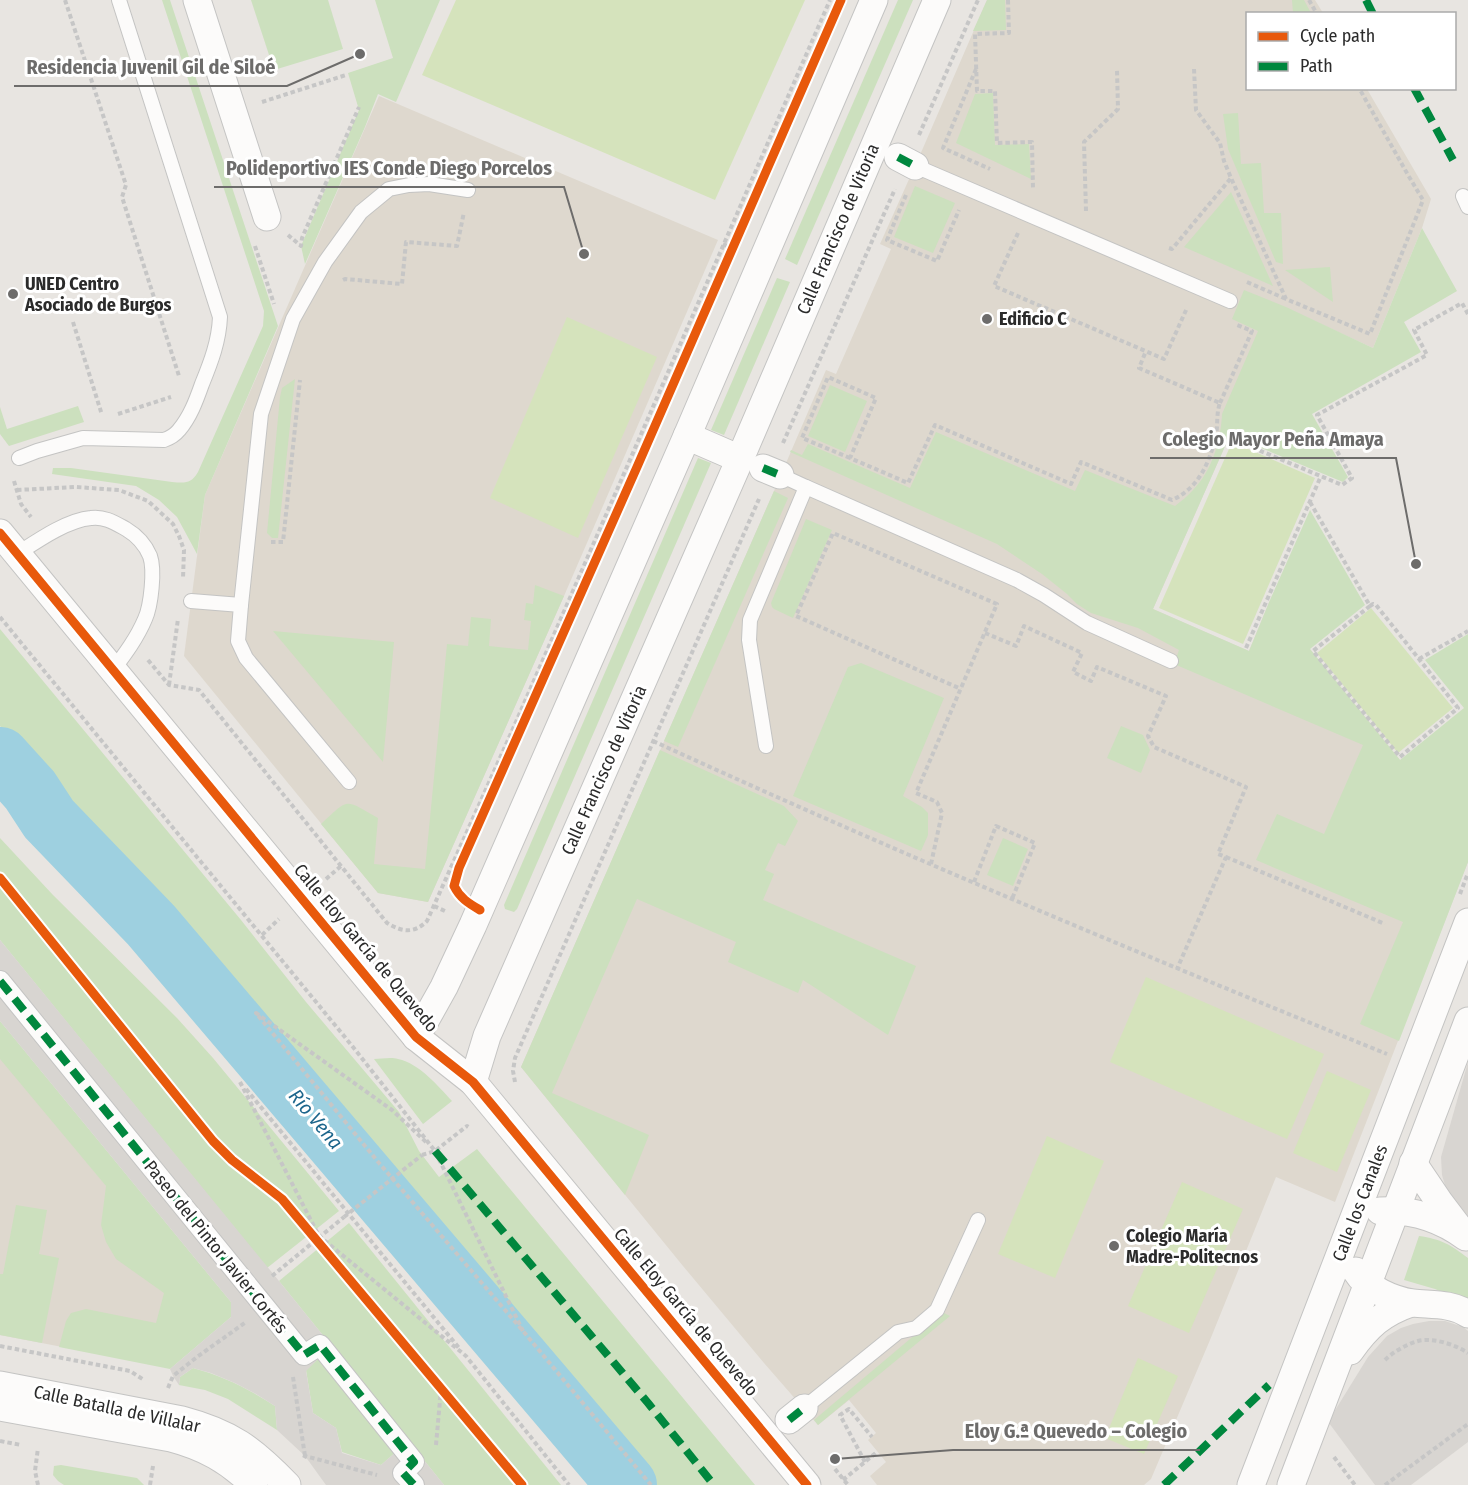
<svg xmlns="http://www.w3.org/2000/svg" width="1468" height="1485" viewBox="0 0 1468 1485" font-family="'Fira Sans Condensed',sans-serif">
  <rect width="100%" height="100%" fill="#e8e5e1"/>
  <g fill="#ded8ce">
    <path d="M987,0H1315L1323,13L1248,14V88L1367,89L1431,199L1422,228L1373,348L1286,308L1153,609L1249,651L1270,600L1400,760L1468,862L1335,1202L1276,1177L1210,1340L1151,1479L1144,1485H877L870,1476L886,1462L868,1440L876,1433L849,1400L818,1425L764,1363L683,1266L521,1067L774,491L826,370L836,374L891,249L880,244L923,148Z"/>
    <path d="M379,96L718,240L564,596L428,902L378,893L184,656L205,495Z"/>
    <path d="M0,1058L202,1301L135,1361L0,1335Z"/>
  </g>
  <g fill="#cce0be">
    <path d="M162,0H170L278,326L205,495L197,554L177,517L159,500L136,486L52,474L53,468H71L172,482C185,483 191,484 198,472L263,326L264,311Z"/>
    <path d="M251,0H328L343,49L274,70Z"/>
    <path d="M375,0H440L396,102L378,94L365,127L305,264L301,246L359,110L348,73L393,58Z"/>
    <path d="M898,0H913L797,265L785,259Z"/>
    <path d="M987,0H1005L1006,30L973,31Z"/>
    <path d="M1292,0H1304L1311,13H1293Z"/>
    <path d="M993,93L995,145L1029,144L1031,179L956,143L975,94Z"/>
    <path d="M1238,113L1241,164L1261,163L1264,213H1281L1283,264L1276,262L1228,149L1223,114Z"/>
    <path d="M915,186L955,203L933,253L894,237Z"/>
    <path d="M1231,192L1273,286L1184,247Z"/>
    <path d="M1422,228L1457,291L1404,322L1421,352L1312,414L1348,477L1343,482L1230,435L1153,609L1249,651L1270,600L1310,510L1365,605L1310,649L1400,760L1464,708L1425,660L1468,634V862L1399,1041L1360,1024L1403,922L1256,860L1277,814L1324,834L1363,745L1174,664L1179,650L1138,628L1091,613L1077,604L1067,594L1042,574L997,544L790,452L791,450L802,455L808,444L910,488L936,432L1075,491L1085,470L1175,506C1181,501 1188,496 1193,490C1212,471 1221,440 1222,414L1258,331L1232,319L1244,290L1286,307L1373,348Z"/>
    <path d="M1330,267L1333,302L1285,270Z"/>
    <path d="M777,278L790,282L724,435L711,430Z"/>
    <path d="M295,379L278,538H272L267,533L280,397L282,388Z"/>
    <path d="M830,385L867,401L845,452L808,436Z"/>
    <path d="M78,406L84,422L9,446L0,434V407L7,429Z"/>
    <path d="M698,458L711,463L517,909L514,912L505,909L504,905Z"/>
    <path d="M774,491L788,498L678,747L664,741Z"/>
    <path d="M806,519L832,530L793,618L774,609L772,607L771,603Z"/>
    <path d="M535,585L564,596L428,902L378,893L321,824C350,797 344,799 378,818L374,864L425,869L447,644L468,646L471,617L491,619L489,646L528,650L531,621L524,620L526,603L533,604Z"/>
    <path d="M0,629L241,920L306,1002L399,1112L419,1151L439,1177L477,1149L755,1485H657L320,1087L299,1076L267,1049L212,984L141,895L0,726Z"/>
    <path d="M273,631L394,642L383,762Z"/>
    <path d="M861,663L944,698L903,796L922,807L928,813V835L921,851L793,796L848,667Z"/>
    <path d="M1121,726L1143,735L1150,750L1141,773L1107,758Z"/>
    <path d="M660,750L784,806L798,821L785,846L778,843L765,870L774,874L763,900L916,966L888,1035L803,980L798,993L728,962L736,942L637,899L552,1093L649,1135L625,1195L521,1067Z"/>
    <path d="M0,838L53,895L177,1018L213,1058L339,1211L267,1268L0,940Z"/>
    <path d="M1003,838L1028,849L1013,886L987,875Z"/>
    <path d="M0,1021L231,1302V1317L170,1369L59,1347L66,1321L71,1313L86,1309L156,1323L164,1293L116,1259L106,1242L101,1225L106,1186L0,1059Z"/>
    <path d="M374,1059C381,1059 391,1057 398,1059C420,1064 437,1085 452,1101L423,1124Z"/>
    <path d="M16,1205L47,1210L39,1254L59,1258L42,1343L0,1335V1274H3Z"/>
    <path d="M349,1223L561,1485H444L279,1281Z"/>
    <path d="M1419,1236C1441,1239 1451,1245 1468,1258V1303L1435,1289L1404,1280Z"/>
    <path d="M942,1312L950,1316L818,1425L814,1420Z"/>
    <path d="M320,1357L397,1451L381,1465L342,1452L336,1428L313,1413L306,1370Z"/>
    <path d="M193,1368C223,1376 249,1389 275,1406L277,1430L228,1399L205,1390L179,1385L180,1377Z"/>
    <path d="M61,1465L137,1478L144,1485H64L58,1481L53,1475L54,1466Z"/>
  </g>
  <g fill="#d5e3bc">
    <path d="M456,0H805L715,200L422,75Z"/>
    <path d="M567,317L657,357L578,538L490,498Z"/>
    <path d="M1232,442L1315,478L1243,644L1159,608Z"/>
    <path d="M1371,608L1453,708L1398,753L1317,653Z"/>
    <path d="M1146,977L1324,1054L1287,1139L1110,1062Z"/>
    <path d="M1327,1071L1371,1090L1337,1172L1293,1153Z"/>
    <path d="M1047,1136L1104,1161L1055,1278L998,1254Z"/>
    <path d="M1182,1182L1243,1209L1189,1333L1128,1306Z"/>
    <path d="M1138,1358L1178,1376L1144,1454L1105,1438Z"/>
  </g>
  <g fill="#d8d5d1" fill-rule="evenodd">
    <path d="M0,940L279,1281L444,1485H326L305,1456L277,1430L275,1406L256,1394L235,1383L211,1373L193,1368L180,1377L179,1385L173,1376L170,1369L231,1317V1302L0,1021ZM320,1357L397,1451L381,1465L342,1453L336,1428L313,1413L306,1371Z"/>
    <path d="M1468,1062V1222L1447,1192L1442,1175L1441,1157Z"/>
    <path d="M1429,1321H1445L1463,1327L1468,1331V1442L1411,1485H1375L1329,1423L1334,1412L1368,1357L1387,1336L1401,1328L1413,1324Z"/>
  </g>
  <g fill="none" stroke-linecap="round" stroke-linejoin="round">
    <path stroke="#9ed0e0" stroke-width="60" d="M0,757L30,790L49,819L151,925L627,1485"/>
    <g stroke="#c4c4c3" stroke-width="16">
      <g id="service">
        <path d="M915,166L1230,301"/>
        <path d="M1463,196L1468,207"/>
        <path d="M19,458L37,451L83,438L164,440C170,438 175,435 179,430C190,417 196,401 202,384C211,362 219,341 220,317L119,0"/>
        <path d="M806,487L1017,580L1044,595L1087,623L1171,661"/>
        <path d="M17,554C37,541 67,520 91,518C104,516 115,523 126,529C136,535 145,544 150,556C155,570 151,606 145,619C137,638 125,654 113,670"/>
        <path d="M191,601L241,605L238,641L246,658L349,782"/>
        <path d="M241,605L261,414L293,319L325,262L361,212L389,189L409,185L429,184L468,190"/>
        <path d="M766,746L749,640L750,620L806,487L780,475"/>
        <path d="M804,1408L898,1332L916,1328L937,1310L978,1220"/>
      </g>
    </g>
    <g stroke="#c4c4c3" stroke-width="22">
      <path id="pedestrian" d="M0,981L304,1355L320,1345L414,1462L403,1473L414,1485"/>
    </g>
    <g stroke="#c4c4c3" stroke-width="29">
      <g id="minor">
        <path d="M197,0L267,217"/>
        <path d="M898,157L915,166"/>
        <path d="M687,436L740,459"/>
        <path d="M763,468L780,475"/>
        <path d="M0,533L416,1037L473,1082L478,1088L807,1485"/>
        <path d="M416,1037L444,987L473,925L687,436L874,0"/>
        <path d="M473,1082L487,1036L740,459L937,0"/>
        <path d="M1413,1163L1440,1203L1459,1228"/>
        <path d="M1380,1211C1412,1209 1440,1218 1466,1237"/>
        <path d="M1356,1271C1367,1289 1393,1300 1413,1303C1432,1305 1451,1303 1468,1314"/>
        <path d="M1350,1351C1368,1326 1382,1313 1411,1303"/>
        <path d="M0,1385L182,1420C231,1433 252,1449 287,1485"/>
        <path d="M0,1407L171,1438C205,1447 228,1460 254,1485"/>
        <path d="M789,1420L804,1408"/>
        <path d="M1251,1485L1468,922"/>
        <path d="M1291,1485L1468,1021"/>
      </g>
    </g>
    <g stroke="#c6c6c6" stroke-width="4" stroke-dasharray="4.5 3" stroke-linecap="butt">
      <path d="M65,0L126,185L122,197L179,376"/>
      <path d="M1008,0L1009,33L975,34L977,91H995L997,143L1032,142L1033,189"/>
      <path d="M1309,0L1317,14"/>
      <path d="M976,69L943,148L990,169"/>
      <path d="M1194,69L1196,110L1220,143L1224,161L1231,178L1286,299L1370,334L1423,200L1408,175L1359,88"/>
      <path d="M262,102L346,75"/>
      <path d="M919,135L978,0"/>
      <path d="M906,195L887,240L937,261L959,210"/>
      <path d="M1086,211L1084,142L1118,109L1117,70"/>
      <path d="M1018,233L994,286L1164,359L1187,308"/>
      <path d="M288,235L301,246L302,238L359,107"/>
      <path d="M723,244L736,250"/>
      <path d="M255,246L274,304"/>
      <path d="M1169,248L1172,249L1231,178"/>
      <path d="M343,280L345,279L402,284L406,242L457,246L464,212"/>
      <path d="M1247,282L1286,299"/>
      <path d="M73,322L102,415"/>
      <path d="M1220,403L1252,331L1237,325"/>
      <path d="M118,414L171,397"/>
      <path d="M1232,439L1342,485L1352,478L1317,415L1427,355L1414,330L1462,303L1468,314"/>
      <path d="M783,443L895,189"/>
      <path d="M850,458L802,438L828,377L876,398L850,458L908,483L935,425L1071,484L1081,462L1172,500C1199,488 1209,463 1216,436C1218,425 1216,414 1220,403L1139,368L1146,351"/>
      <path d="M14,481L21,504L31,517"/>
      <path d="M17,490L76,487L119,490L148,501L173,524L179,536L184,550L183,579"/>
      <path d="M1310,502L1370,606L1313,651L1400,757L1458,708L1376,605L1373,604L1370,606"/>
      <path d="M271,542H283L300,380"/>
      <path d="M0,617L353,1047L435,1151L523,1331"/>
      <path d="M985,633L1016,646L1024,626L1082,653L1073,672L1091,681L1097,667L1166,696L1148,736L1154,747L1246,787L1218,854L1226,857L1177,969"/>
      <path d="M1246,648L1321,476"/>
      <path d="M1419,659L1468,631"/>
      <path d="M148,660L169,685L199,690L387,923C402,932 414,934 427,921L512,731L830,0"/>
      <path d="M169,685L178,619"/>
      <path d="M653,741C895,852 1140,954 1387,1054"/>
      <path d="M1226,857L1385,924"/>
      <path d="M931,864L942,813L937,802L916,793L997,604L833,533L796,616L961,689"/>
      <path d="M326,879L341,866"/>
      <path d="M974,882L996,826L1035,843L1012,899"/>
      <path d="M1460,894L1468,873"/>
      <path d="M434,906L447,912"/>
      <path d="M262,935L279,919"/>
      <path d="M240,1082L319,1236L466,1356L569,1485"/>
      <path d="M515,1082L513,1071L515,1058L759,499"/>
      <path d="M246,1089L459,1348"/>
      <path d="M426,1142L392,1110L256,1013L379,1163L523,1331L651,1485"/>
      <path d="M422,1155L435,1151L467,1126L468,1127"/>
      <path d="M272,1276L344,1217"/>
      <path d="M0,1346L130,1371L144,1380"/>
      <path d="M1385,1360C1393,1352 1407,1344 1418,1341C1433,1337 1456,1345 1468,1353"/>
      <path d="M293,1377L305,1456"/>
      <path d="M168,1388L173,1376L197,1357L246,1322"/>
      <path d="M0,1441L21,1445"/>
      <path d="M436,1445L441,1389"/>
      <path d="M1334,1457L1355,1485"/>
      <path d="M304,1458L305,1456L377,1475"/>
      <path d="M865,1462L840,1415L849,1409L872,1437"/>
      <path d="M835,1469L848,1485"/>
      <path d="M843,1480L877,1452"/>
      <path d="M38,1485L35,1471L38,1448"/>
      <path d="M150,1485L153,1466"/>
      <path d="M1385,1485L1468,1424"/>
    </g>
    <use href="#service" stroke="#fcfbfa" stroke-width="14"/>
    <use href="#pedestrian" stroke="#fcfbfa" stroke-width="20"/>
    <use href="#minor" stroke="#fcfbfa" stroke-width="27"/>
    <path stroke="#c6c6c6" stroke-width="4" stroke-dasharray="4.5 3" stroke-linecap="butt" d="M344,1217L422,1155"/>
    <g stroke="#00873e" stroke-width="8" stroke-dasharray="15 8" stroke-linecap="butt">
      <path d="M1366,0L1373,14"/>
      <path d="M1414,88L1453,160"/>
      <path d="M898,157L915,166"/>
      <path d="M763,468L780,475"/>
      <path d="M0,981L304,1355L320,1345L414,1462L403,1473L414,1485"/>
      <path d="M435,1151L648,1403L714,1485"/>
      <path d="M789,1420L804,1408"/>
      <path d="M1164,1485L1269,1385"/>
    </g>
    <g stroke="#fff" stroke-width="13">
      <g id="cycleway">
        <path d="M0,533L416,1037L473,1082L478,1088L807,1485"/>
        <path d="M0,878L213,1141L232,1160L282,1199L522,1485"/>
        <path d="M480,910C468,903 460,898 454,886L459,868L637,467L841,0"/>
      </g>
    </g>
    <use href="#cycleway" stroke="#e8590c" stroke-width="9"/>
  </g>
  <g fill="#6d6c6b" stroke="#fff" stroke-width="2">
    <circle cx="13" cy="294" r="6"/>
    <circle cx="987" cy="319" r="6"/>
    <circle cx="1114" cy="1246" r="6"/>
  </g>
  <g text-anchor="middle" dominant-baseline="central" stroke-width="6" stroke-linejoin="round" paint-order="stroke">
    <g font-size="18" fill="#2b2b2b" stroke="#fff">
      <text transform="translate(838 229) rotate(-67)">Calle Francisco de Vitoria</text>
      <text transform="translate(604 770) rotate(-66)">Calle Francisco de Vitoria</text>
      <text transform="translate(366 948) rotate(50)">Calle Eloy García de Quevedo</text>
      <text transform="translate(1360 1203) rotate(-69)">Calle los Canales</text>
      <text transform="translate(216 1247) rotate(51)">Paseo del Pintor Javier Cortés</text>
      <text transform="translate(686 1312) rotate(50)">Calle Eloy García de Quevedo</text>
      <text transform="translate(117 1409) rotate(12)">Calle Batalla de Villalar</text>
    </g>
    <g font-size="18" font-weight="bold" fill="#2b2b2b" stroke="#fff" text-anchor="start">
      <text x="25" y="284">UNED Centro<tspan x="25" dy="21">Asociado de Burgos</tspan></text>
      <text x="999" y="319">Edificio C</text>
      <text x="1126" y="1236">Colegio María<tspan x="1126" dy="21">Madre-Politecnos</tspan></text>
    </g>
    <g font-size="20" font-style="italic" fill="#1d668c" stroke="#fff">
      <text transform="translate(316 1119) rotate(50)">Río Vena</text>
    </g>
  </g>
  <path fill="none" stroke="#6d6c6b" stroke-width="2" d="M360 54L287 86H14M584 254L564 187H214M1416 564L1396 458H1150M835 1459L953 1450H1200"/>
  <g fill="#6d6c6b" stroke="#fff" stroke-width="2">
    <circle cx="360" cy="54" r="6"/>
    <circle cx="584" cy="254" r="6"/>
    <circle cx="1416" cy="564" r="6"/>
    <circle cx="835" cy="1459" r="6"/>
  </g>
  <g font-size="20" text-anchor="middle" font-weight="bold" fill="#6d6c6b" stroke="#fff" stroke-width="6" stroke-linejoin="round" paint-order="stroke">
    <text x="151" y="74">Residencia Juvenil Gil de Siloé</text>
    <text x="389" y="175">Polideportivo IES Conde Diego Porcelos</text>
    <text x="1273" y="446">Colegio Mayor Peña Amaya</text>
    <text x="1076" y="1438">Eloy G.ª Quevedo – Colegio</text>
  </g>
  <rect x="1246" y="12" width="210" height="78" fill="#ffffff" stroke="#aaaaaa" stroke-width="1.5"/>
  <rect x="1258" y="32" width="30" height="9" fill="#e8590c" stroke="#aaaaaa" stroke-width="1.5"/>
  <text x="1300" y="42" font-size="18" fill="#2b2b2b">Cycle path</text>
  <rect x="1258" y="62" width="30" height="9" fill="#00873e" stroke="#aaaaaa" stroke-width="1.5"/>
  <text x="1300" y="72" font-size="18" fill="#2b2b2b">Path</text>
</svg>
